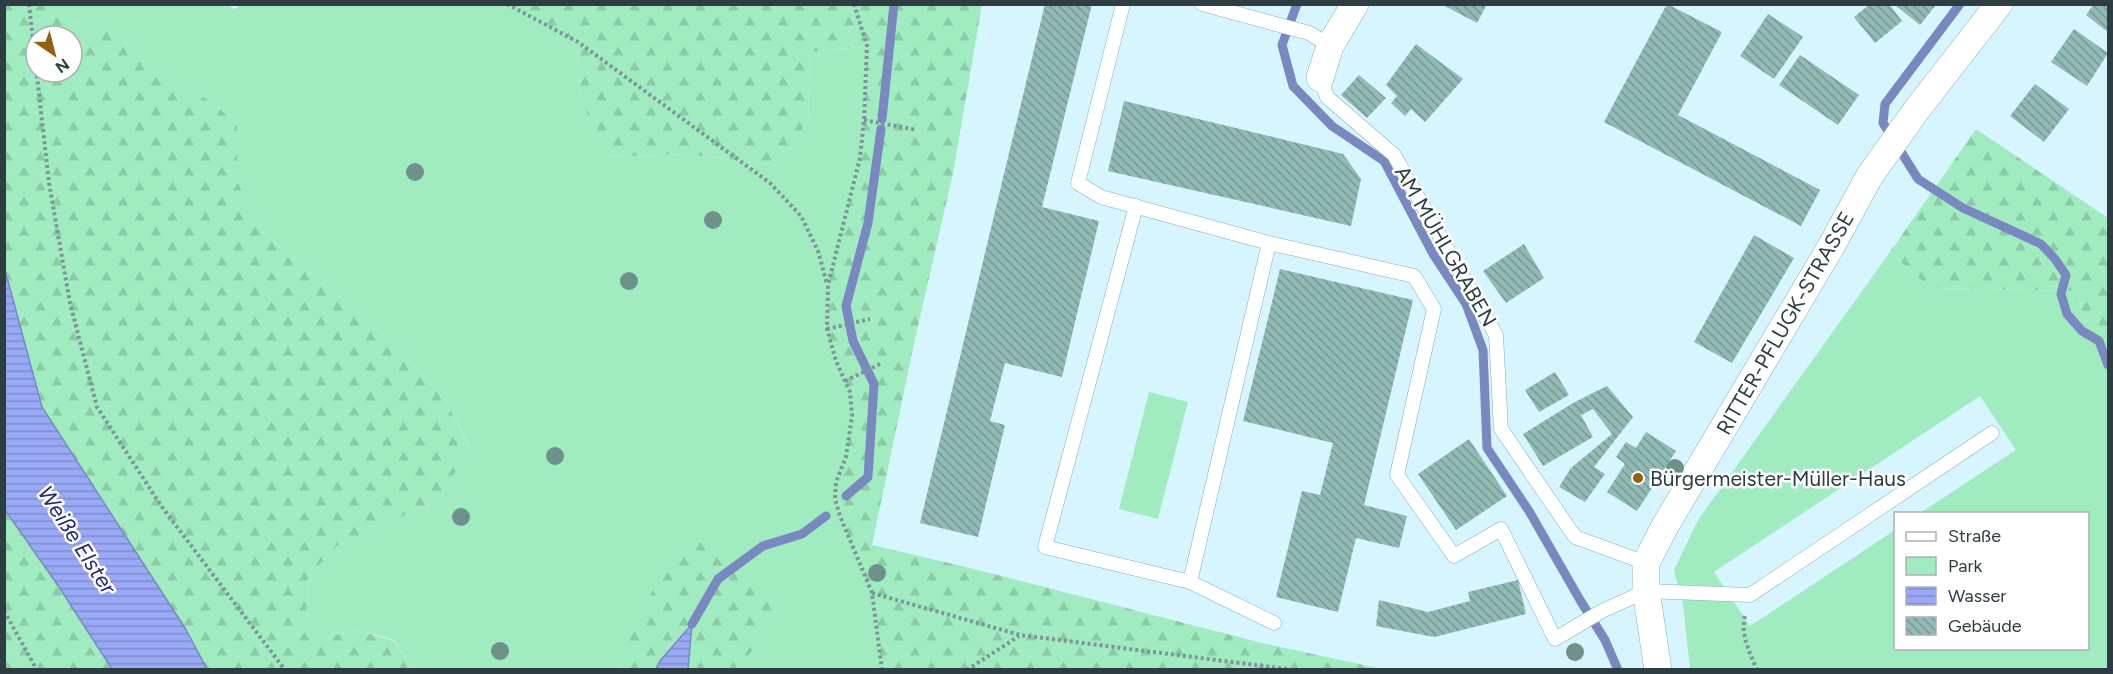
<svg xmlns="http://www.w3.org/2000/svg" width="2113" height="674" viewBox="0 0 2113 674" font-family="Figtree,sans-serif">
  <defs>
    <pattern id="forest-firs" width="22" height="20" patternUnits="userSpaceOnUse" patternTransform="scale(1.5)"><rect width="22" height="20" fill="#a0ecc0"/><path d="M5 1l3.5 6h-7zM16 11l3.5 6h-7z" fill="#8acba6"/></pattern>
    <pattern id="water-rules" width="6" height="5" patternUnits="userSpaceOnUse" patternTransform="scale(1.5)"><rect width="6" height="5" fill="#9aa9f6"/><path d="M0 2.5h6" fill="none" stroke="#7e8bc9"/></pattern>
    <pattern id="building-back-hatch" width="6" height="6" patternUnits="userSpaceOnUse" patternTransform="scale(1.5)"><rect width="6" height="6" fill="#91bab5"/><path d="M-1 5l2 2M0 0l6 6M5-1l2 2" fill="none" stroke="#779895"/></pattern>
  </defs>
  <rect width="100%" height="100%" fill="#d6f5fe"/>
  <g fill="#a0ecc0" fill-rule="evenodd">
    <path d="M227,4L234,9L244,4L507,5L578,42L580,96L607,157L684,154L780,165L808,121L810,52L867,46L864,120L860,158L849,204L836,361L850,392L852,416L846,457L836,482L835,500L840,516L872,593L882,669H735L756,647L759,575L622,656L620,669H412L394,640L357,630L328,637L306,623L308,577L337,546L439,500L469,447L446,400L391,341L264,233L237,181V122L202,96L148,67L115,32L45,15V5Z"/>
    <path d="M1890,252L1930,288L2078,291L2083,319L2108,337V669H1690L1683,605L1674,570L1698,520ZM1980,396L2016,450L1920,513L2088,514V648H1896L1895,530L1750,626L1714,572Z"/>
    <path d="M1149,392L1188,402L1158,519L1119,509Z"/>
  </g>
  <g fill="url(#forest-firs)" fill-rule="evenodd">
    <path d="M4,5H45V15L115,32L148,67L202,96L237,122V181L264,233L391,341L446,400L469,448L439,500L337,546L308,577L306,623L328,637L357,630L394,641L412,669H207L185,628L42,407L5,266ZM36,36H72V72H36Z"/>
    <path d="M507,5H982L953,173L915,339L872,545L970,568L1266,644L1382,669H882L872,593L840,516L835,499L836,482L846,457L852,416L850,392L836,361L827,329L828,285L860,158L864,120L867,46L810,52L808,121L780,165L684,154L606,157L580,96L578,42Z"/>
    <path d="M1976,129L2108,218V337L2083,319L2078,291L1930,288L1890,252Z"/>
    <path d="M4,510L59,587L112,669H5Z"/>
    <path d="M708,541L759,575L773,611L756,647L735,669H688L691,625L660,661L656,669L620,670L622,656L651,593L688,546Z"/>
  </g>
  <g fill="url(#water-rules)" stroke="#7989c0" stroke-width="1.5">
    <path d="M4,266L42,407L185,628L207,669H112L59,587L5,510Z"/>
    <path d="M692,624L688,669H656L660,661Z"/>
  </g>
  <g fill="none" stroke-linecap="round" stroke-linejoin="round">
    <g stroke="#7989c0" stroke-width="9">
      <path d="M1297,4L1282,45L1293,86L1332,126L1384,161L1433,254L1466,304L1483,350L1487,448L1529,511L1580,600L1605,640L1618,670"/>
      <path d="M1960,4L1885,104L1883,123L1918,179L1963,208L2041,244L2055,259L2066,275L2061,294L2067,314L2082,331L2099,341L2108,365"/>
      <path d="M882,119L894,4"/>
      <path d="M846,496L868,477L874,384L853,341L846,306L868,223L881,129"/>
      <path d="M692,624L718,579L763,546L802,534L826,516"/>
    </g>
  </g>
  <g fill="url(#building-back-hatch)">
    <path d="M1045,4H1092L1042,207L1099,221L1062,377L1005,363L990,421L1005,425L978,537L920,523Z"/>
    <path d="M1441,4H1487L1477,23Z"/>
    <path d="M1667,4L1722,32L1678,115L1820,190L1801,226L1604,122Z"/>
    <path d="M1870,4H1889L1902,21L1875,43L1854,17Z"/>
    <path d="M2094,4H2108V32L2086,15Z"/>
    <path d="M1895,5H1936L1920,25Z"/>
    <path d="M1768,14L1803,37L1774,79L1740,56Z"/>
    <path d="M2074,29L2108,53L2087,86L2051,62Z"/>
    <path d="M1416,44L1463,79L1425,122L1411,109L1405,116L1391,103L1397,96L1386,85Z"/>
    <path d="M1800,55L1859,95L1838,125L1779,85Z"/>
    <path d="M1359,75L1386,98L1367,118L1341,95Z"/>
    <path d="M2035,84L2069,109L2044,142L2010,116Z"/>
    <path d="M1124,101L1343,154L1361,179L1351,226L1108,171Z"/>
    <path d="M1754,235L1794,258L1732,363L1694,342Z"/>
    <path d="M1524,244L1544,278L1506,303L1483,271Z"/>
    <path d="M1280,269L1413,300L1364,505L1407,516L1399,548L1356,538L1338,612L1276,597L1302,491L1320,495L1333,443L1243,421Z"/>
    <path d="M1555,372L1569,395L1539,412L1525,390Z"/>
    <path d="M1607,386L1633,417L1594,467L1605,474L1585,502L1559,487L1571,468L1612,434L1593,409L1581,415L1593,437L1543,466L1523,434L1573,403Z"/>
    <path d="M1646,432L1676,451L1637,511L1607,492L1625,464L1616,457L1626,442L1636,448Z"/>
    <path d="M1469,439L1507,496L1456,530L1418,474Z"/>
    <path d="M1518,580L1526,614L1434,637L1376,626L1379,600L1428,612L1470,601L1468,592Z"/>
  </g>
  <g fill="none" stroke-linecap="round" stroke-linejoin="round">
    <g stroke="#88aeb9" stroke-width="15">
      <g id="lane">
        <path d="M1123,4L1078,183L1101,197L1269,243L1414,276L1434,309L1397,475L1454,556L1501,529L1555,639L1602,611L1646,591L1750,595L1992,433"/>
        <path d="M1202,4L1309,33L1330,46"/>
        <path d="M1320,78L1327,97L1394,155L1496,335L1501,429L1575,537L1646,563"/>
        <path d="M1136,206L1045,547L1190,582"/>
        <path d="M1269,243L1190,582L1274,623"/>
      </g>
    </g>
    <g stroke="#88aeb9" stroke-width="28">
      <g id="street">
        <path d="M1320,78L1330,46L1355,4"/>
        <path d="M1658,670L1646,591V563L1665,526L1832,245L1869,177L1915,112L1999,4"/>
      </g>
    </g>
    <g stroke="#7d949b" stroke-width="4" stroke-dasharray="3 3" stroke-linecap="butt">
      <path d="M29,4L49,183L70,303L97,407L162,507L285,670"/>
      <path d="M507,4L578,42L770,183L801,216L818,251L827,284"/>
      <path d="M854,4L867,46L864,120L860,158L828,285L827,329L836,361L850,392L852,416L846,457L836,482L835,499L840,516L872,593L882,670"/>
      <path d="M864,120L917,130"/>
      <path d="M827,329L870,319"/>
      <path d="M845,381L882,363"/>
      <path d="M872,593L1020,635L1295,670"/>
      <path d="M4,611L37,670"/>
      <path d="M1745,616C1740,634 1750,653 1757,670"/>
      <path d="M967,670L1019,636"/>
    </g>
    <use href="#lane" stroke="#fff" stroke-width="14"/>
    <use href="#street" stroke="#fff" stroke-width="27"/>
  </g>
  <g fill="#6e918a">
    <circle cx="415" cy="172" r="9"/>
    <circle cx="713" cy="220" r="9"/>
    <circle cx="629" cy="281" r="9"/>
    <circle cx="555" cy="456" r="9"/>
    <circle cx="1675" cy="468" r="9"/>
    <circle cx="461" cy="517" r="9"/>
    <circle cx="877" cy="573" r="9"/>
    <circle cx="500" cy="651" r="9"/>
    <circle cx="1575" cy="652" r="9"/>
  </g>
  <circle fill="#935f12" stroke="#fff" stroke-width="2" cx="1638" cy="478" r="6"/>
  <g text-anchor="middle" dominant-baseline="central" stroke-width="5" stroke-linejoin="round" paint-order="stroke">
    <g font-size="21" fill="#2d3d41" stroke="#fff">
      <text transform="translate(1446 246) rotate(60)">AM MÜHLGRABEN</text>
      <text transform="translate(1785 323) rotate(-60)">RITTER-PFLUGK-STRASSE</text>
    </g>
    <g font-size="21" fill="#2d3d41" stroke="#fff" text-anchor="start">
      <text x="1650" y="478">Bürgermeister-Müller-Haus</text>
    </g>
    <g font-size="22" font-style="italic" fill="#27277e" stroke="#fff">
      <text transform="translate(77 540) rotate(57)">Weiße Elster</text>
    </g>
  </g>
  <rect width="2113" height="674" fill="none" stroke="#2d3d41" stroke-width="12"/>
  <rect x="1894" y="512" width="195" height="138" fill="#ffffff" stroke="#abb1b3" stroke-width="1.5"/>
  <rect x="1906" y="532" width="30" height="9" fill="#ffffff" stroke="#abb1b3" stroke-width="1.5"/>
  <text x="1948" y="542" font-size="18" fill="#2d3d41">Straße</text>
  <rect x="1906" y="557" width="30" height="18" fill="#a0ecc0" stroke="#abb1b3" stroke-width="1.5"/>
  <text x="1948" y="572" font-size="18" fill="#2d3d41">Park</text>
  <rect x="1906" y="587" width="30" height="18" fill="url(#water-rules)" stroke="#abb1b3" stroke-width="1.5"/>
  <text x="1948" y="602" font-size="18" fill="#2d3d41">Wasser</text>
  <rect x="1906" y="617" width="30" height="18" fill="url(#building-back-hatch)" stroke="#abb1b3" stroke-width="1.5"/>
  <text x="1948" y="632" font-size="18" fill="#2d3d41">Gebäude</text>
  <g transform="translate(54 54) rotate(145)"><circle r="28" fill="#ffffff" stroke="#abb1b3" stroke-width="1.5"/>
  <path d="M0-4.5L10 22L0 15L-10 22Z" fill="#935f12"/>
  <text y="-9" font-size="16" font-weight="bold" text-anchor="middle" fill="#2d3d41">N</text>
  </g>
</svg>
